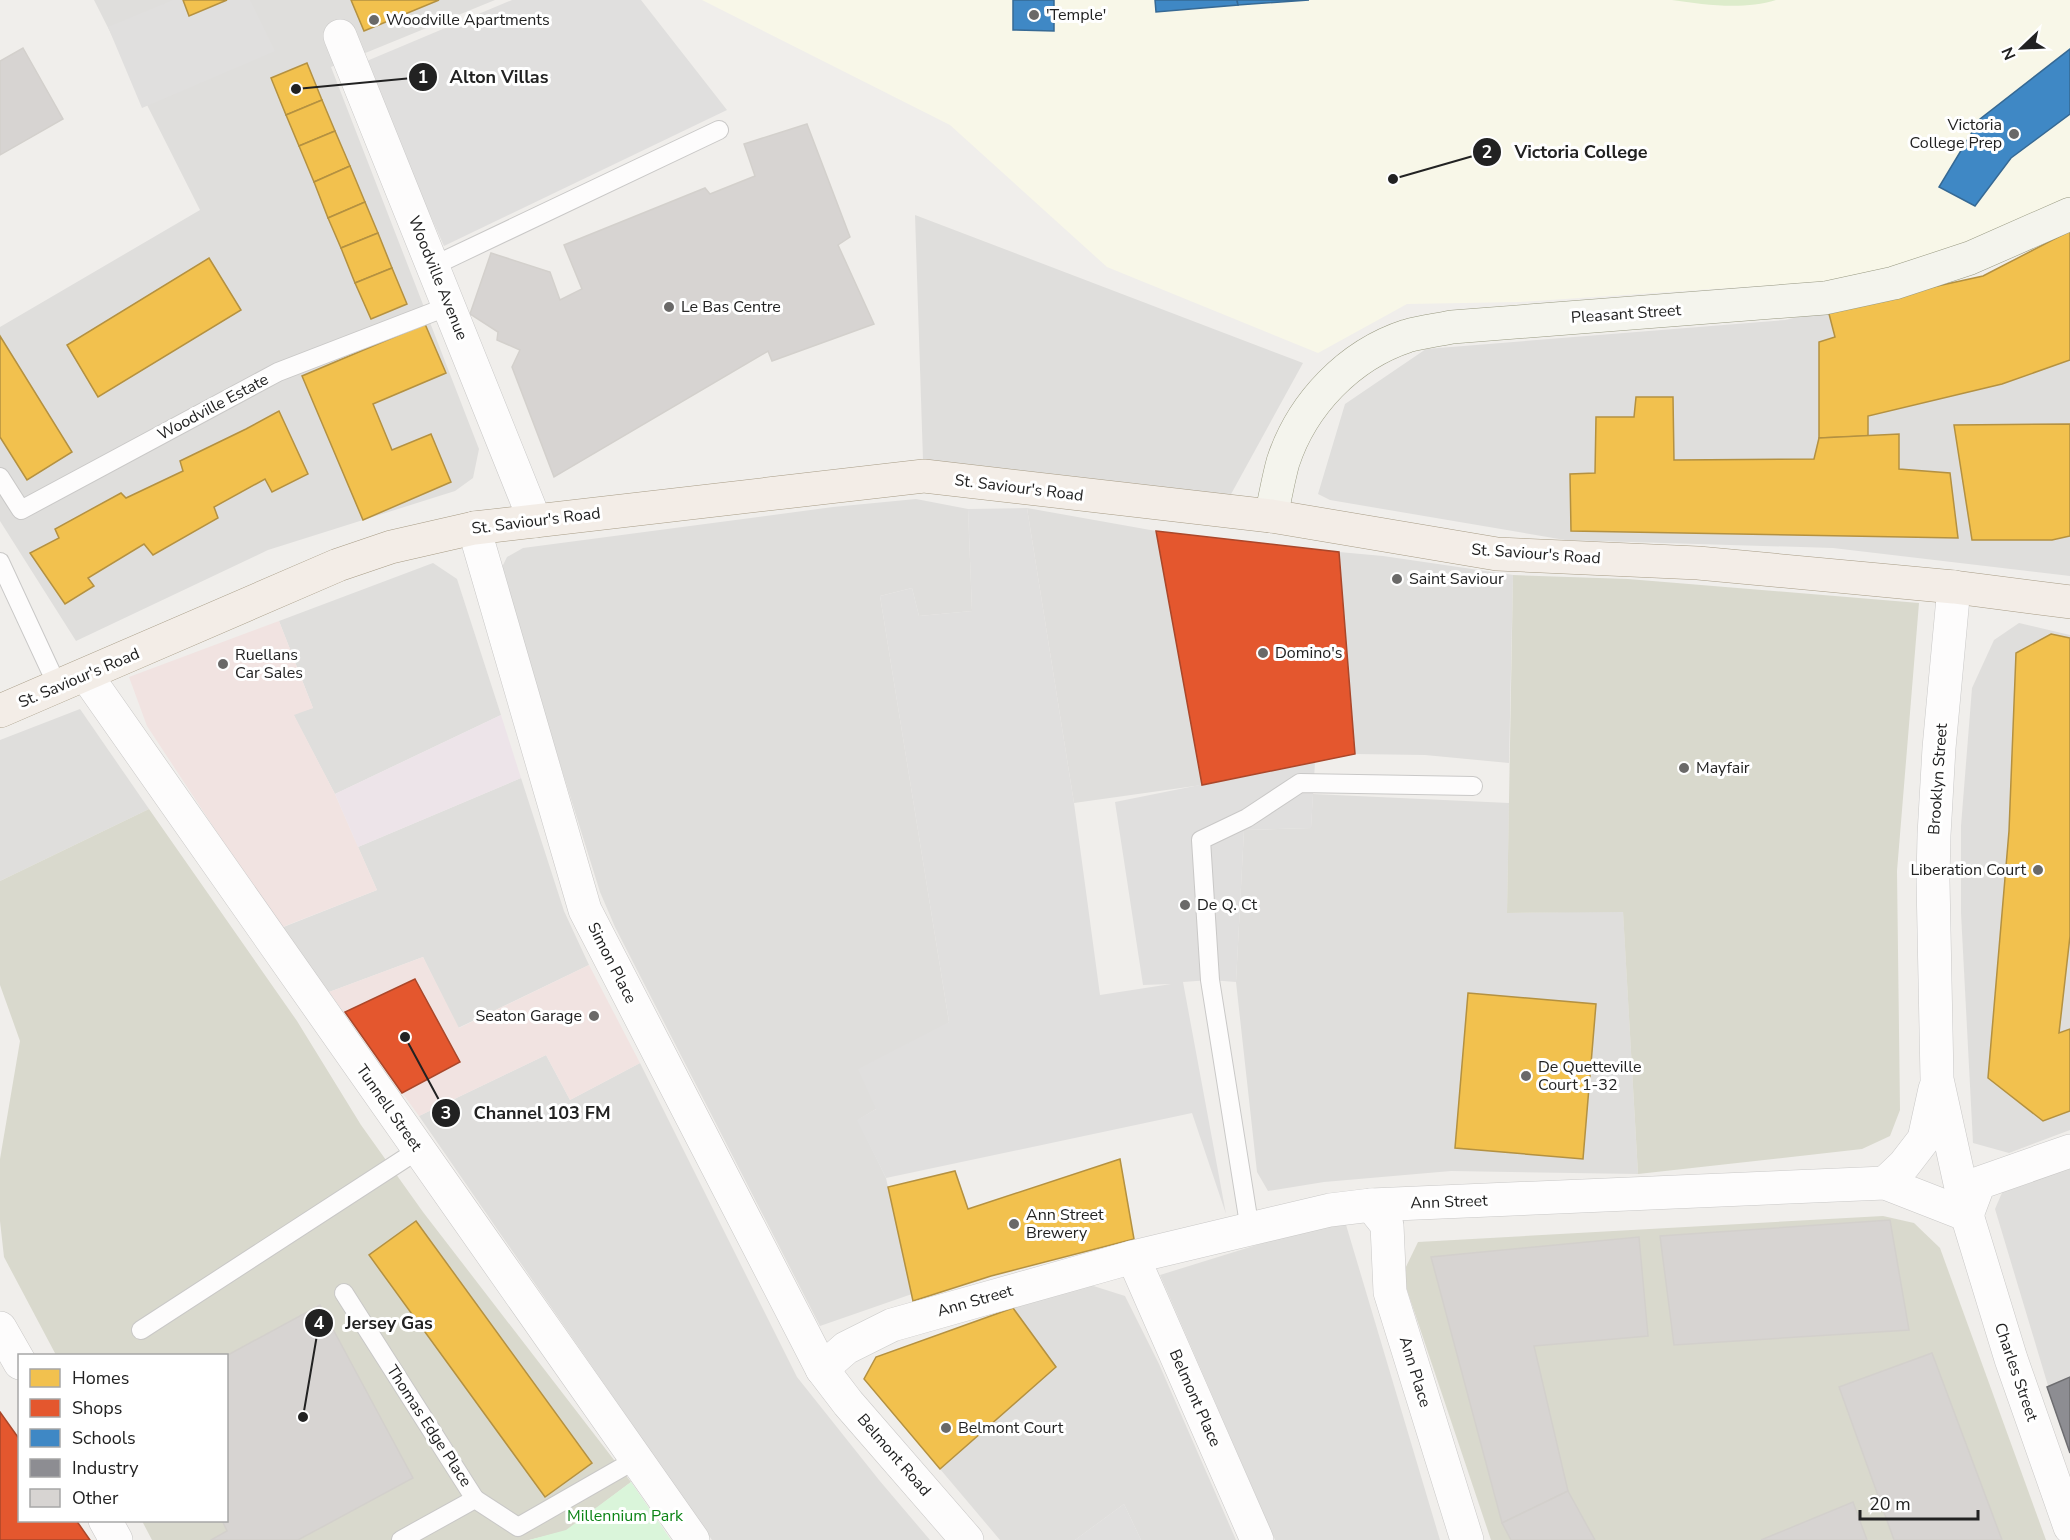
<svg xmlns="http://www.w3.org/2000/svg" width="2070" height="1540" viewBox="0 0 2070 1540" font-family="'Nunito Sans',sans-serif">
  <rect width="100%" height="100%" fill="#f0eeeb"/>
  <g fill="#dfdedc">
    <path d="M94,0H495L331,67L479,449L473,478L455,491L268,550L76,641L0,521V327L200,210Z"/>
    <path d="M915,215L1303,363L1230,496L923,460Z"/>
    <path d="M2070,231V576L1833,548L1565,540L1330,500L1318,494L1345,404L1426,349L1785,320L1983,276Z"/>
    <path d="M916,499L968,509L972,611L919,616L912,588L880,596L949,1022L876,1109L858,1120L886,1178L912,1294L820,1326L615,927L600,892L508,597L502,567L507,557L523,548L833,507Z"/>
    <path d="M1027,508L1156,531L1202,785L1074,803Z"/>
    <path d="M1339,552L1383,556L1513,575L1509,763L1425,755L1355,754Z"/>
    <path d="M433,563L457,579L501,715L335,794L293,714L313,708L279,621Z"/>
    <path d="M2019,623L2070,635V1130L2009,1153L1973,1143L1961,913V826L1972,688L1994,640Z"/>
    <path d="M80,709L149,809L0,881V740Z"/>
    <path d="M521,778L564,911L589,965L458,1028L423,957L329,992L281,928L377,890L358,847Z"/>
    <path d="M1313,794L1509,803L1507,913L1623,911L1638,1174L1451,1171L1324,1182L1268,1191L1257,1172L1236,982L1244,830L1311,828Z"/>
    <path d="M546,1055L570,1100L640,1063L797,1377L879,1480L930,1540H712L419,1116Z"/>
    <path d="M2070,1167V1378L2049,1389L1995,1209L2004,1188Z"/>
    <path d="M1344,1218L1440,1540H1275L1160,1275Z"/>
    <path d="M1084,1283L1125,1296L1159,1364L1236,1540H1141L1124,1504L1075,1540H1000L864,1379L876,1357Z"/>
  </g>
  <g fill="#f1e3e1">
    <path d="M279,621L313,708L294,715L335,794L377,890L280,928L147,726L129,677Z"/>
    <path d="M423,957L459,1028L589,965L640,1063L570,1100L546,1055L419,1116L329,992Z"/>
  </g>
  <path fill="#ede4e9" d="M501,715L521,778L358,847L335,794Z"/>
  <path fill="#f8f7e8" d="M702,0H2070V198L1987,238L1845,280L1520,302L1407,304L1318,353L1107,267L950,125Z"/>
  <g fill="#d9d9cd">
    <path d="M1513,575L1628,579L1919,603L1897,871L1900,1110L1890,1136L1862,1149L1638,1174L1623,912L1507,913Z"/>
    <path d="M149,809L297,1021L361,1125L423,1212L631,1482L566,1531L529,1540H152L142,1521L226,1520V1356L56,1355L4,1257L0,1221V1159L20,1041L0,985V881Z"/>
    <path d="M1883,1216L1914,1223L1940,1248L2046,1540H1491L1402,1275L1418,1242Z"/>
  </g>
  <path fill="#ddeccb" d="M1672,0H1776C1744,10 1705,5 1672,0Z"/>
  <path fill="#daf5da" d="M631,1482L671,1540H529L566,1530Z"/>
  <g fill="#e0dfde">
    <path d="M173,0H183L190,16L227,0H250L275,51L142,108L108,27Z"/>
    <path d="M512,0H641L727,110L444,246L362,63Z"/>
    <path d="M1027,508L1074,803L1100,995L1171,984L1143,985L1115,802L1315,762L1311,828L1244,830L1236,982L1210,980L1183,982L1226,1214L1192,1113L886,1178L857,1120L876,1109L858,1069L949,1022L880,596L912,588L919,616L972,611L968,509Z"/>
    <path d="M1124,1504L1141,1540H1075Z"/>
  </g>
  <g fill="#f2c14e" stroke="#b49141" stroke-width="1.5">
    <path d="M183,0H227L189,16Z"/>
    <path d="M351,0H439L364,31Z"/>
    <path d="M307,63L322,100L286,115L271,78Z"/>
    <path d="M322,100L335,131L299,146L286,115Z"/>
    <path d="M335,131L350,166L314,182L299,146Z"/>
    <path d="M350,166L365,202L328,218L314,182Z"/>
    <path d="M365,202L378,233L341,248L328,218Z"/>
    <path d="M2070,231V360L2002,384L1868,416V436L1819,438V342L1835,337L1828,310L1983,276Z"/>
    <path d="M378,233L392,268L355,283L341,248Z"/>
    <path d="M209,258L241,310L98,397L67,345Z"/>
    <path d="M392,268L407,304L371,319L355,283Z"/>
    <path d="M425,324L446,373L373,404L392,450L431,434L451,482L363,520L302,376Z"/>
    <path d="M0,336L72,452L27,480L0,437Z"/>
    <path d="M1636,397H1673L1674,460L1814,459L1819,438L1899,434V469L1950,473L1958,538L1571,531L1570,474L1595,473L1596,417H1634Z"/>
    <path d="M279,411L308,474L272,492L265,479L214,507L218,518L153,555L144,544L88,578L94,586L65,604L30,553L59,538L55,529L121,493L126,498L183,471L180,461L246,429Z"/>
    <path d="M2070,424V536L2052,540H1972L1954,425Z"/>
    <path d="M2051,634L2070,638V936L2059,1033L2070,1029V1111L2043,1121L1988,1078L2009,831L2016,653Z"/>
    <path d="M1468,993L1596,1004L1583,1159L1455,1148Z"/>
    <path d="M1120,1159L1134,1239L991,1276L913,1301L888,1187L955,1171L968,1209Z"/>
    <path d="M416,1221L592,1463L545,1497L369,1255Z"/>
    <path d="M1013,1308L1056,1367L940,1469L864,1379L876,1357Z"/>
  </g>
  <g fill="#e4572e" stroke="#aa472a" stroke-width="1.5">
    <path d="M1156,531L1339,552L1355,754L1202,785Z"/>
    <path d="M415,979L460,1062L402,1093L345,1012Z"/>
    <path d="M0,1412L20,1440V1520H76L90,1540H0Z"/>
  </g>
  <g fill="#3f88c5" stroke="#366994" stroke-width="1.5">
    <path d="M1013,0H1054V31L1013,30Z"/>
    <path d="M1155,0H1237L1238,5L1156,12Z"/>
    <path d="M1237,0H1309L1238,5Z"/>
    <path d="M2070,49V114L2011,158L1975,206L1939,187L1980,119Z"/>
  </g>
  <path fill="#8d8d92" stroke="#6d6d70" stroke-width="1.5" d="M2070,1377V1453L2047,1387Z"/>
  <g fill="#d7d4d2" stroke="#d3d0cc" stroke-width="1.5">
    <path d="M23,48L63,119L0,155V61Z"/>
    <path d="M807,124L850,237L838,245L874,324L772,361L768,351L554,477L512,367L520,350L497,340L498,332L470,314L491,253L550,272L560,300L582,289L564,245L705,188L710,194L755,176L744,144Z"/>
    <path d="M1890,1220L1909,1330L1674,1345L1660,1236Z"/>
    <path d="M1639,1237L1648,1336L1534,1346L1568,1491L1502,1523L1431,1257Z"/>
    <path d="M320,1305L413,1478L298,1540H211L227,1531L222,1520H226V1356Z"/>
    <path d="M1932,1353L2002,1540H1894L1839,1387Z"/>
    <path d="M1568,1491L1595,1540H1511L1502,1523Z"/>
    <path d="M1853,1502L1867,1540H1761Z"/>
  </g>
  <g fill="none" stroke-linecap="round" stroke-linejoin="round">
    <g stroke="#c9c8c7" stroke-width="20">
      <g id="service">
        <path d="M433,266L719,130"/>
        <path d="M0,477L21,510L278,372L449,306"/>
        <path d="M0,562L58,687"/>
        <path d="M1250,1230L1210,980L1201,840L1247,818L1300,783L1473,786"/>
        <path d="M344,1293L475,1499"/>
        <path d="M141,1330L418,1150"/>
        <path d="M401,1540L475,1499L518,1527L635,1460"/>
      </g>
    </g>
    <g stroke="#c9c8c7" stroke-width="34">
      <g id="minor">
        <path d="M340,36L535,521"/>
        <path d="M474,528L585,910L822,1369L848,1403L967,1540"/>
        <path d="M1954,587L1939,748L1934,835L1933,880L1937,1079L1967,1215L2011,1359L2070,1527"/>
        <path d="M86,675L693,1540"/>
        <path d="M1885,1183L1904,1165L1924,1139L1935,1089"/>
        <path d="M1371,1205L1387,1225L1390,1292L1467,1540"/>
        <path d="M1967,1215L1979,1183L2070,1151"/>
        <path d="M1133,1257L1257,1540"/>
        <path d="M0,1328L20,1363"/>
        <path d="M822,1369L846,1348L892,1325L1133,1257L1330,1210L1371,1205L1885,1183L1967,1215"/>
        <path d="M105,1520L116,1540"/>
      </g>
    </g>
    <g stroke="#999a82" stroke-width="34">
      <path id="secondary" d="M1271,516C1275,499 1278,480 1283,462C1302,404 1349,355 1407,336C1421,332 1437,330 1452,327L1825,298L1894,283L1970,258L2070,214"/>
    </g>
    <g stroke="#a79c86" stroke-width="34">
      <path id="primary" d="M0,711L338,565L391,547L474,528L924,476L1271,516L1497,554L1698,563L1954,587L2070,602"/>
    </g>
    <use href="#service" stroke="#fdfcfc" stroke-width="18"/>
    <use href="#minor" stroke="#fdfcfc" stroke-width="33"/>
    <use href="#secondary" stroke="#f4f4ed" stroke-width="33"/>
    <use href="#primary" stroke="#f3ede7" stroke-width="33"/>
  </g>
  <g fill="#6a6968" stroke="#fff" stroke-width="2">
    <circle cx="1034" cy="15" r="6"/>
    <circle cx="374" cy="20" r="6"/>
    <circle cx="2014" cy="134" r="6"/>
    <circle cx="669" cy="307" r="6"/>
    <circle cx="1397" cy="579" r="6"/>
    <circle cx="1263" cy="653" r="6"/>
    <circle cx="223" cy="664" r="6"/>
    <circle cx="1684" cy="768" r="6"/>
    <circle cx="2038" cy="870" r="6"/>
    <circle cx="1185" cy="905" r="6"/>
    <circle cx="594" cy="1016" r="6"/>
    <circle cx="1526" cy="1076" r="6"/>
    <circle cx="1014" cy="1224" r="6"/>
    <circle cx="946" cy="1428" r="6"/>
  </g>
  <g text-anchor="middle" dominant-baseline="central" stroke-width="6" stroke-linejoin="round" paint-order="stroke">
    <g font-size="16" fill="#222" stroke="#fff" text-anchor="start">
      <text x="1046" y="15">'Temple'</text>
      <text x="386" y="20">Woodville Apartments</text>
      <text x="2002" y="125" text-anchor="end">Victoria<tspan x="2002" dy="18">College Prep</tspan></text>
      <text x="681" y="307">Le Bas Centre</text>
      <text x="1409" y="579">Saint Saviour</text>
      <text x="1275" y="653">Domino's</text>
      <text x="235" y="655">Ruellans<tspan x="235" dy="18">Car Sales</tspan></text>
      <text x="1696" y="768">Mayfair</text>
      <text x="2026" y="870" text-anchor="end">Liberation Court</text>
      <text x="1197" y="905">De Q. Ct</text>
      <text x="582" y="1016" text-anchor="end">Seaton Garage</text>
      <text x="1538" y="1067">De Quetteville<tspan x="1538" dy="18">Court 1-32</tspan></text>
      <text x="1026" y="1215">Ann Street<tspan x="1026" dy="18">Brewery</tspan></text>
      <text x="958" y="1428">Belmont Court</text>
    </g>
    <g font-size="16" fill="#222" stroke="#fff">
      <text transform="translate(438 278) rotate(68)">Woodville Avenue</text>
      <text transform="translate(1626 314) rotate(-4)">Pleasant Street</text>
      <text transform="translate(213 407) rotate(-28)">Woodville Estate</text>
      <text transform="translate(1019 488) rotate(7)">St. Saviour's Road</text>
      <text transform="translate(536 521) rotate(-7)">St. Saviour's Road</text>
      <text transform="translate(1536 554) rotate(4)">St. Saviour's Road</text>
      <text transform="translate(79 678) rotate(-23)">St. Saviour's Road</text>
      <text transform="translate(1938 779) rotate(-86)">Brooklyn Street</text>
      <text transform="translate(612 963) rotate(63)">Simon Place</text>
      <text transform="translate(389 1108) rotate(55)">Tunnell Street</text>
      <text transform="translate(1449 1202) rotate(-2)">Ann Street</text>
      <text transform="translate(975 1301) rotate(-16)">Ann Street</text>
      <text transform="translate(1415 1372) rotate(73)">Ann Place</text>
      <text transform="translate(2016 1372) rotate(71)">Charles Street</text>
      <text transform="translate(1195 1398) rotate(66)">Belmont Place</text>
      <text transform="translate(429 1426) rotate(57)">Thomas Edge Place</text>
      <text transform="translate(894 1455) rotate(49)">Belmont Road</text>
    </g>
    <g font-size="16" fill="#0c8416" stroke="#fff">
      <text x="625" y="1516">Millennium Park</text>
    </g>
  </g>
  <path fill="none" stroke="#222" stroke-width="2" d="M296 89L423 77M1393 179L1487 152M405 1037L446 1113M303 1417L319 1323"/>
  <g fill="#222" stroke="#fff" stroke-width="2">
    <circle cx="296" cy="89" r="6"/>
    <circle cx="1393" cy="179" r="6"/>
    <circle cx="405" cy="1037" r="6"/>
    <circle cx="303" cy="1417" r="6"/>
    <circle cx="423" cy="77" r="15"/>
    <circle cx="1487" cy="152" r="15"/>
    <circle cx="446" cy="1113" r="15"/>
    <circle cx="319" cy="1323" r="15"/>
  </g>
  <g font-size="18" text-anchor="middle" font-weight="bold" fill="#fff">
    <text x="423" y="83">1</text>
    <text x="1487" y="158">2</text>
    <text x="446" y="1119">3</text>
    <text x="319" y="1329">4</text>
  </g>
  <g font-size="18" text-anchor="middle" font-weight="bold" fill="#222" stroke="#fff" stroke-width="6" stroke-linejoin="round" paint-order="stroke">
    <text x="499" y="83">Alton Villas</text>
    <text x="1581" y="158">Victoria College</text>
    <text x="542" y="1119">Channel 103 FM</text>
    <text x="389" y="1329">Jersey Gas</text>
  </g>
  <rect x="18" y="1354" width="210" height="168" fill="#ffffff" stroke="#a7a7a7" stroke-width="1.5"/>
  <rect x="30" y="1369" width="30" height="18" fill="#f2c14e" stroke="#a7a7a7" stroke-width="1.5"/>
  <text x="72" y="1384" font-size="18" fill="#222222">Homes</text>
  <rect x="30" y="1399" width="30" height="18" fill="#e4572e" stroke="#a7a7a7" stroke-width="1.5"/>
  <text x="72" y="1414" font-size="18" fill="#222222">Shops</text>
  <rect x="30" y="1429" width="30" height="18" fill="#3f88c5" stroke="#a7a7a7" stroke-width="1.5"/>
  <text x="72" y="1444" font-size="18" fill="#222222">Schools</text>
  <rect x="30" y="1459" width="30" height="18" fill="#8d8d92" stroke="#a7a7a7" stroke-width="1.5"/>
  <text x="72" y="1474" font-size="18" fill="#222222">Industry</text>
  <rect x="30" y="1489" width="30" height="18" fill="#d7d4d2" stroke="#a7a7a7" stroke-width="1.5"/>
  <text x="72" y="1504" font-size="18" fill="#222222">Other</text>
  <g transform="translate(2022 48) rotate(247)" stroke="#ffffff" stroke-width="4.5" paint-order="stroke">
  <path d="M0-4.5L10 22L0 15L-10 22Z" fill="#222222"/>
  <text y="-9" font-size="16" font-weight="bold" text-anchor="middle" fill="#222222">N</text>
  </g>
  <path d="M1860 1510v9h118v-9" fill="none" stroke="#222222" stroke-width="3"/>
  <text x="1869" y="1510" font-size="18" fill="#222222" stroke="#ffffff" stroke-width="4.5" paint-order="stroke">20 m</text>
</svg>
